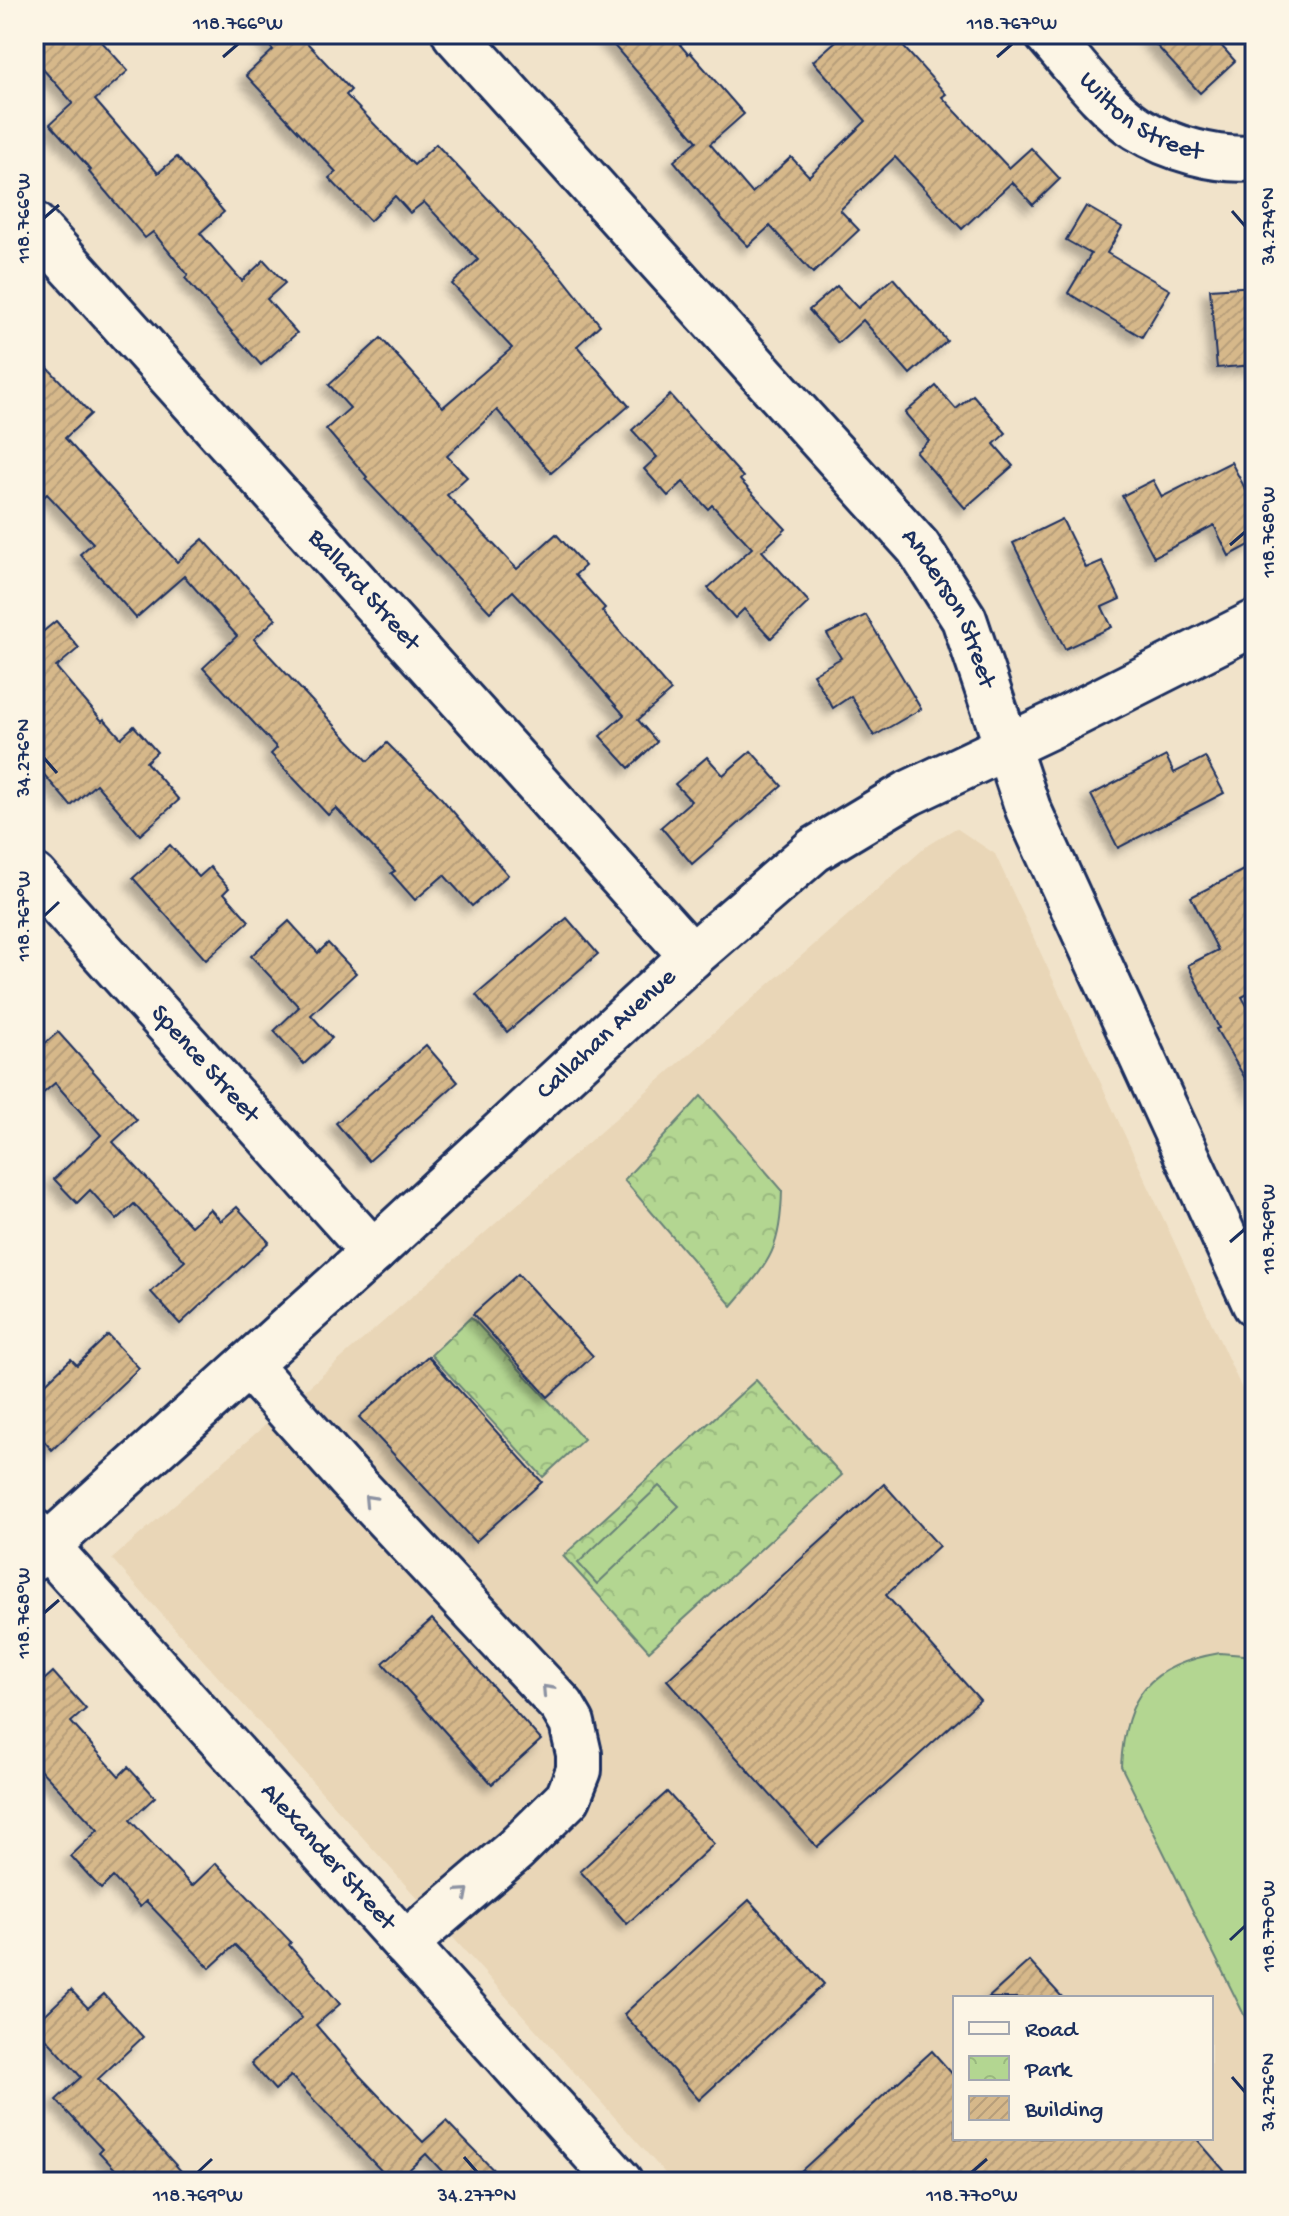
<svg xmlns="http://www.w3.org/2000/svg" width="1289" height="2216" viewBox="0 0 1289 2216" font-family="'Gochi Hand',sans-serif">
  <defs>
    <pattern id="park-crowns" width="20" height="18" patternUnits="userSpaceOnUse" patternTransform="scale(2)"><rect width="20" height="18" fill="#b3d691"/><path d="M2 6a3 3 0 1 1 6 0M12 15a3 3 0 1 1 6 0" fill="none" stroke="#99b87f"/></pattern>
    <pattern id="building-hatch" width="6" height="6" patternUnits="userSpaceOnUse" patternTransform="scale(2)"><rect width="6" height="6" fill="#d6b88a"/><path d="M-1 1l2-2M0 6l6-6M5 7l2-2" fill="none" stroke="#b79e7a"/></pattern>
    <filter id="shadow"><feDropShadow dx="-7" dy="7" stdDeviation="4" flood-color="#0004"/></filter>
  </defs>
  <rect width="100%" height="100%" fill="#f1e3ca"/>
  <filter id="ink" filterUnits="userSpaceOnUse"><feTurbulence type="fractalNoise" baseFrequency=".0125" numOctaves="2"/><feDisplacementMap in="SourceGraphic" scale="16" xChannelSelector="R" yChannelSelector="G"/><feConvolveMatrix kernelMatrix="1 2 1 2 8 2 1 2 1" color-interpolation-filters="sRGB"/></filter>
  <g filter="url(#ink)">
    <path fill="#e9d6b7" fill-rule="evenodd" d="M956,828L995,854L1255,1417V2182H673L112,1559L928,845ZM955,1998H1211V2138H955Z"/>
    <g fill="url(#park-crowns)" stroke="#678278" stroke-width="2">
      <path d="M701,1096L782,1190C781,1251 769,1262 732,1306L624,1180Z"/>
      <path d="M471,1317L584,1439L543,1477L431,1355Z"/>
      <path d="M756,1380L842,1475L649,1651L563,1556Z"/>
    </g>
    <g fill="#b3d691" stroke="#678278" stroke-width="2">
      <path d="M659,1486L679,1506L597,1584L578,1563Z"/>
      <path d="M1220,1653L1255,1656V2033L1251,2029L1121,1766C1125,1695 1149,1665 1220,1653Z"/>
    </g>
    <g fill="url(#building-hatch)" stroke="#1b2f5e" stroke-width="2" filter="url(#shadow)">
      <path d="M45,34H95L128,71L95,100L158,173L177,157L224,212L200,233L242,281L264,260L285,283L267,299L297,333L261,365L185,278L188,275L153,232L145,238L89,172L91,170L50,124L73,103L34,59V43Z"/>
      <path d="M260,34H299L351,90L346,95L414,165L436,144L563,278L600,325L577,346L629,406L551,473L497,410L447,456L467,477L447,495L517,569L556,534L585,566L575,575L605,608L602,611L671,691L638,720L657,742L629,768L600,736L624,715L559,640L513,591L490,612L365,479L367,477L326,429L350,408L329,385L381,338L443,407L512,348L452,284L478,260L424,202L410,213L395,196L370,221L329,178L336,172L246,75L273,50Z"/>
      <path d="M604,34H671L688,54L690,52L744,114L710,144L752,193L791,157L809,176L866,121L813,61L844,34H892L946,94L942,97L1009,168L1031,148L1060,179L1033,205L1012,182L962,229L895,157L840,210L859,230L813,273L770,226L748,246L723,220L674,161L697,141Z"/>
      <path d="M1146,34H1211L1235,61L1200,93Z"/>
      <path d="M1086,206L1122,227L1107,253L1170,290L1142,337L1068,293L1091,254L1066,240Z"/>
      <path d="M893,278L947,341L910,374L863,320L838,343L809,310L837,286L858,308Z"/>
      <path d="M1255,286V365L1217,368L1210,289Z"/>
      <path d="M34,353L91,414L65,438L177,562L203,539L276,619L254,639L368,761L387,743L436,792L508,875L472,906L444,875L415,900L391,873L395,871L336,808L328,815L271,754L277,748L203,668L237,636L184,576L136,618L80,554L93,543L47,494L34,506Z"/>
      <path d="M936,386L956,409L973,395L1006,433L994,444L1013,466L965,508L916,452L929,441L905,413Z"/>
      <path d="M670,395L743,477L740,480L786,529L762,551L809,602L771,638L744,609L735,618L708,588L752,548L712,505L708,509L683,482L668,496L644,469L657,457L632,430Z"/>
      <path d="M1231,462L1255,507V542L1229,556L1214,525L1154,557L1122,496L1153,480L1162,497Z"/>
      <path d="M1062,519L1086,568L1102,561L1120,599L1102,607L1112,627L1065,649L1013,543Z"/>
      <path d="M866,615L921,709L874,736L851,696L833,708L813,674L841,658L827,634Z"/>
      <path d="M56,621L79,648L56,667L102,721L104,719L121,738L134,726L157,752L146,762L179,800L140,835L96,784L71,806L34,763V639Z"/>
      <path d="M751,751L782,786L692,864L661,827L691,801L675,784L707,757L723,775Z"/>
      <path d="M1166,756L1174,773L1205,757L1224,793L1118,848L1091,795Z"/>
      <path d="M170,845L199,877L210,867L229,888L224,893L249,921L206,960L133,878Z"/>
      <path d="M1255,864V990L1242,997L1255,1020V1095L1216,1029L1219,1028L1188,965L1218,950L1191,897Z"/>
      <path d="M567,918L598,954L507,1032L476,995Z"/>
      <path d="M289,921L318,953L328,943L356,973L311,1015L332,1038L304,1064L274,1031L299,1007L251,956Z"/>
      <path d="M58,1032L137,1120L113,1142L191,1226L210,1209L221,1221L237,1207L269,1242L180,1324L151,1292L185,1261L134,1204L117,1220L90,1190L77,1203L54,1179L101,1135L55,1083L34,1101V1053Z"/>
      <path d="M426,1045L458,1082L369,1161L336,1123Z"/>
      <path d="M518,1274L593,1356L548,1397L473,1314Z"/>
      <path d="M108,1335L139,1368L52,1450L34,1430V1394L71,1359L77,1365Z"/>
      <path d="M428,1356L542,1482L475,1542L359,1417Z"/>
      <path d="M884,1484L939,1546L886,1595L980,1700L817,1847L667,1680Z"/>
      <path d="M432,1619L541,1740L492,1784L383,1663Z"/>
      <path d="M53,1672L86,1709L71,1722L119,1776L128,1767L155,1797L130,1820L192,1886L216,1863L291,1942L289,1945L340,2004L316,2025L359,2075L423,2142L446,2121L505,2182H452L426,2154L396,2182H392L291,2076L275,2090L251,2063L302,2018L261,1971L235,1945L210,1968L146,1901L140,1907L113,1877L101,1889L71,1856L98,1830L34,1763V1689Z"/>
      <path d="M667,1792L714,1844L627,1924L580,1871Z"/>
      <path d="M749,1900L824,1984L699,2100L624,2014Z"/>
      <path d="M1029,1961L1063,1998H988Z"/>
      <path d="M71,1990L88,2008L104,1994L143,2037L98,2079L191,2182H127L99,2152L102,2149L56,2100L81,2077L34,2025Z"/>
      <path d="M932,2051L955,2077V2138H1196L1234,2182H789Z"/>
    </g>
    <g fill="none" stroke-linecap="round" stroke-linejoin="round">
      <g stroke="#1b2f5e" stroke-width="50">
        <g id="minor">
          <path id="s1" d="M455,34L918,547L964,619L1028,809L1255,1304"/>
          <path id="s2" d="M1047,34C1073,63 1104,107 1137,128C1169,148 1217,162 1255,158"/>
          <path id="s3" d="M34,225L692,956"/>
          <path id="s4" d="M34,876L373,1252"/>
          <path d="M248,1365L349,1478L562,1706L572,1723L579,1754V1770L568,1798L515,1850L405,1944"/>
          <path id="s5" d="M34,1532L620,2182"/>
          <path id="s6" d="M34,1558L373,1252L692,956L814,850L909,793L1061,721L1255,623"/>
        </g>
      </g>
      <use href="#minor" stroke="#fcf5e5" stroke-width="44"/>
    </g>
    <defs><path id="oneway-chevron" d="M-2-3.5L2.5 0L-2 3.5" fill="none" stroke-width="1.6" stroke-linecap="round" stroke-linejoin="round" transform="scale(2)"/></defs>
    <g stroke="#8c92a2">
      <use href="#oneway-chevron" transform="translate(369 1500) rotate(-133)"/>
      <use href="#oneway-chevron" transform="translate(547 1690) rotate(-133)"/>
      <use href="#oneway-chevron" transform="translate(464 1893) rotate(-41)"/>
    </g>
  </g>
  <path fill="none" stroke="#1b2f5e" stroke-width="3" d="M223,57L238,44M997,57L1012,44M1232,211L1245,226M44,218L59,205M1230,545L1245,532M44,758L57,773M44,916L59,902M1230,1242L1245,1229M44,1613L59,1600M1230,1940L1245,1926M1232,2077L1245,2092M464,2157L477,2172M198,2172L212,2159M972,2172L987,2159"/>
  <g text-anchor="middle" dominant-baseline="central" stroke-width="8" stroke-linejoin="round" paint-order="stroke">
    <g font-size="26" fill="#1b2f5e" stroke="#fcf5e5">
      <text stroke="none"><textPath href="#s2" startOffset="128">Wilton Street</textPath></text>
      <text stroke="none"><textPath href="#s3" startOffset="492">Ballard Street</textPath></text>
      <text stroke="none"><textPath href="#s1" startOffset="760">Anderson Street</textPath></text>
      <text stroke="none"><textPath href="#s6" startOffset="776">Callahan Avenue</textPath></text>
      <text stroke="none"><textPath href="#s4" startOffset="254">Spence Street</textPath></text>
      <text stroke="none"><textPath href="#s5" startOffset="438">Alexander Street</textPath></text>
    </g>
  </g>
  <rect width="1289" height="2216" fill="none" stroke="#fcf5e5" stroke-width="88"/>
  <rect x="953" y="1996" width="260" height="144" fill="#fcf5e5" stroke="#a2a6af" stroke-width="2"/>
  <rect x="969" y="2022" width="40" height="12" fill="#fcf5e5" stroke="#a2a6af" stroke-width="2"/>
  <text x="1025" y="2036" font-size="24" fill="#1b2f5e">Road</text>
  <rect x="969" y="2056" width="40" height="24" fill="url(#park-crowns)" stroke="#a2a6af" stroke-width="2"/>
  <text x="1025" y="2076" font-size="24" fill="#1b2f5e">Park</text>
  <rect x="969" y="2096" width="40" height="24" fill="url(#building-hatch)" stroke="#a2a6af" stroke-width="2"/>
  <text x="1025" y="2116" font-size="24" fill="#1b2f5e">Building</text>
  <rect x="44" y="44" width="1201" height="2128" fill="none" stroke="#1b2f5e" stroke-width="3"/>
  <g font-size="20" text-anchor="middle" fill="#1b2f5e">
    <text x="238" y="29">118.766°W</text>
    <text x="1012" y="29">118.767°W</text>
    <text transform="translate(22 218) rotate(-90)" y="7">118.766°W</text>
    <text transform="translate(1267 226) rotate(-90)" y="7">34.274°N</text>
    <text transform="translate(1267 532) rotate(-90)" y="7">118.768°W</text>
    <text transform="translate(22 758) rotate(-90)" y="7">34.276°N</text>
    <text transform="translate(22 916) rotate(-90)" y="7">118.767°W</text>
    <text transform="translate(1267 1229) rotate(-90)" y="7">118.769°W</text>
    <text transform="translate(22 1613) rotate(-90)" y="7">118.768°W</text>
    <text transform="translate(1267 1926) rotate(-90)" y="7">118.770°W</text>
    <text transform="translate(1267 2092) rotate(-90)" y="7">34.276°N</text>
    <text x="198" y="2201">118.769°W</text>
    <text x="477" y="2201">34.277°N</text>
    <text x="972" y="2201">118.770°W</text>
  </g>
</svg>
